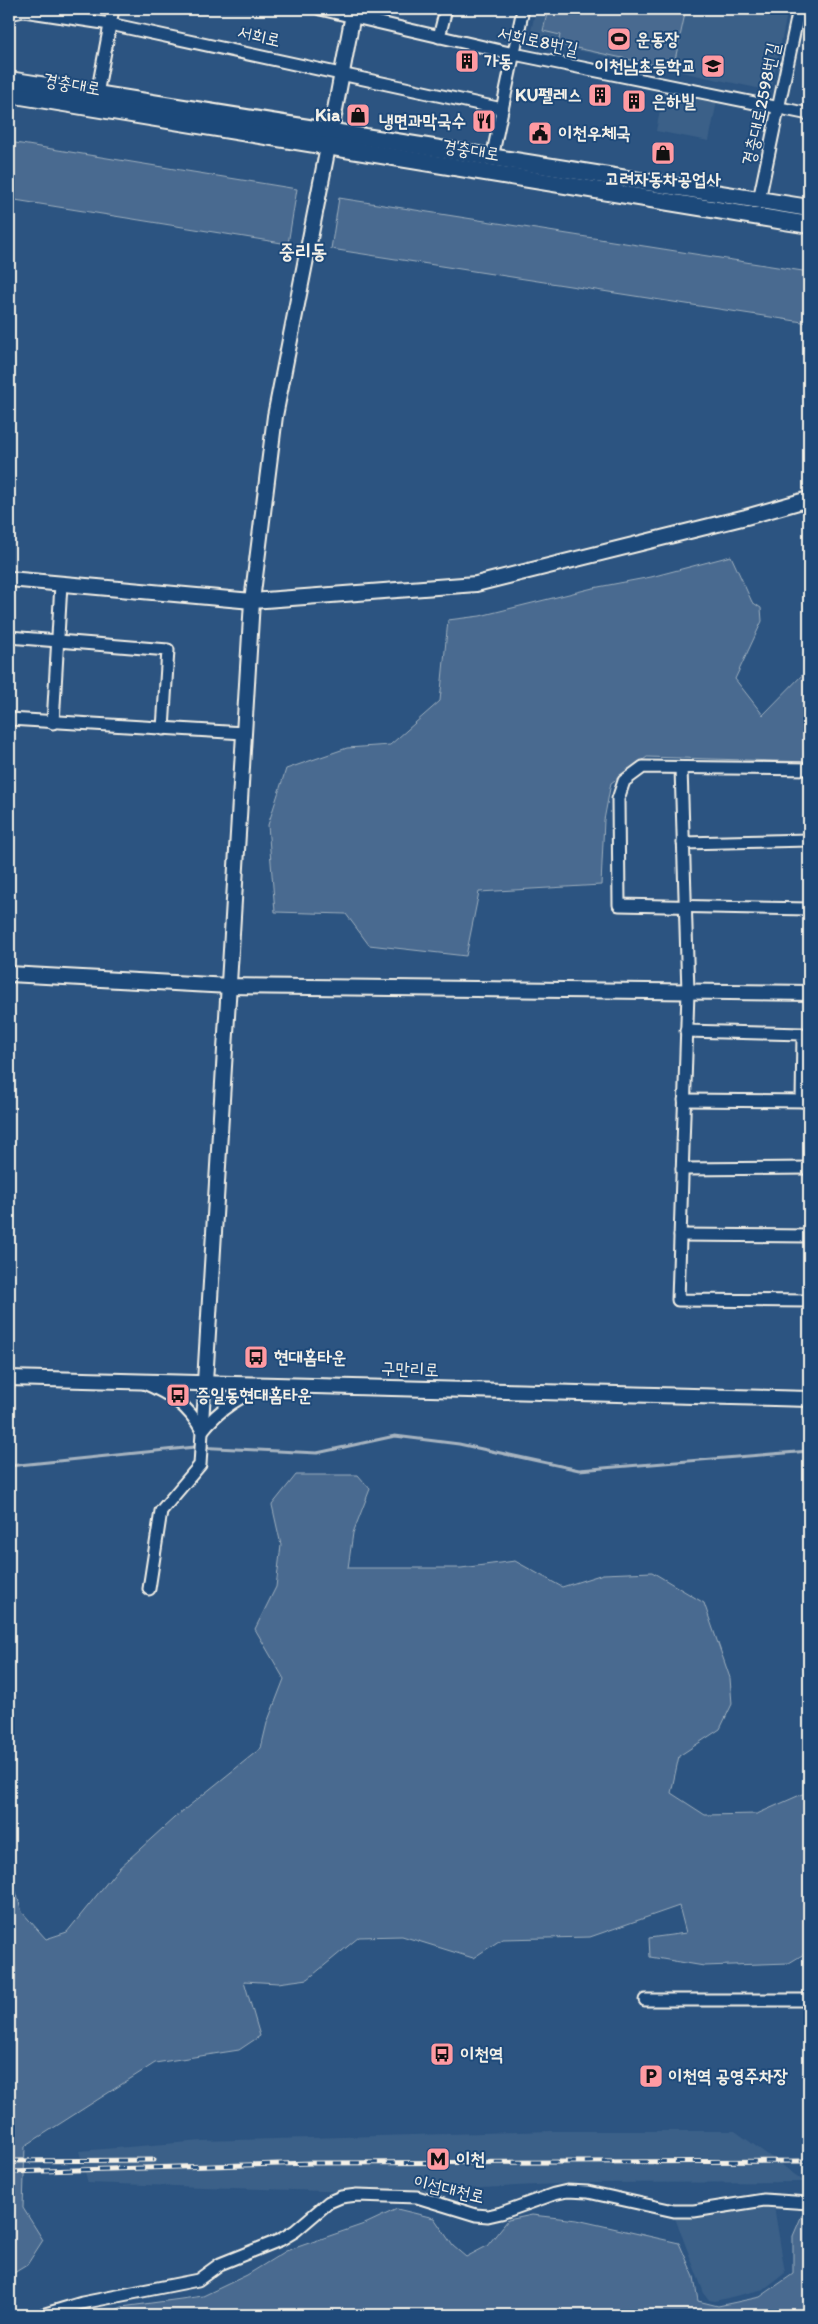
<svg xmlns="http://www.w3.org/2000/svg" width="818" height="2324" viewBox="0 0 818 2324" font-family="Itim,'Poor Story',sans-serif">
  <rect width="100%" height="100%" fill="#2c5481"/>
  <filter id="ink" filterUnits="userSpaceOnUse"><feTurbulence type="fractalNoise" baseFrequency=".02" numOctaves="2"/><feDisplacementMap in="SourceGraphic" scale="10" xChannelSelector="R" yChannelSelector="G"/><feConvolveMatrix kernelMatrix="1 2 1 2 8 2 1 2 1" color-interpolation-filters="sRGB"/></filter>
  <g filter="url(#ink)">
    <g fill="#3b6088">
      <path d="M536,9H788L771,91L529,40Z"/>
      <path d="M664,90L717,101L709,141L656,131Z"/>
      <path d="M551,2131H735L805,2182L577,2183L383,2193L88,2183L79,2151L202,2141Z"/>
      <path d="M759,2202L774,2206L785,2273L764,2289L715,2301L709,2300L704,2293L675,2218Z"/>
    </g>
    <g fill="#496b90" stroke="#9eaebc">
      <path d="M548,9H686L673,69L558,44L560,35L543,31Z"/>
      <path d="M9,142L297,189L288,244L9,199Z"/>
      <path d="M339,198L809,272V323L331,249Z"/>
      <path d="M731,556L752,602L761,608L762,621L735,679L763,715L809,668V762L647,757L611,783L604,820L601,885L479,892L466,956L369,945L346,914L275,912L268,825L286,769L347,748L390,745L440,701L448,620L480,616L593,588L651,577Z"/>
      <path d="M296,1475H358L370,1489L353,1533L348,1568H461L515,1561L562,1587L603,1574L652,1572L704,1603L730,1678L732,1704L720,1729L679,1756L671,1793L705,1815L757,1814L809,1791V1951L789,1963L704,1966L650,1957L649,1938L686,1933L679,1906L590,1937L502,1939L473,1958L402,1936L359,1937L308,1979L278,1983L244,1981L260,2036L239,2050L155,2063L25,2146L23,2208L43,2240L27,2265L9,2276V1869L22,1912L46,1939L67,1932L118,1869L174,1818L261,1748L267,1723L284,1679L255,1629L276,1587L281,1545L272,1505Z"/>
      <path d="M397,2209L434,2218L453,2246L466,2257L487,2246L508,2220L532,2215L577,2220L679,2243L694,2277L698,2301L718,2306L760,2297L793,2274V2236L802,2215L809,2217V2315H104L122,2307L203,2296L247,2275L286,2251L367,2223Z"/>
    </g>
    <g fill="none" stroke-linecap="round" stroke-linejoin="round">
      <path stroke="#a7b4c0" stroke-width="3" d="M9,1466L195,1447L317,1453L395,1436L459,1444L579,1470L809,1451"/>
      <g stroke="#f4f1e8" stroke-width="15">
        <g id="minor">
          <path d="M320,9L514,54L809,114"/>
          <path d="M9,14L24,11L110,24L502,109"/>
          <path d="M439,37L446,9"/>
          <path d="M97,94L113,9"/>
          <path d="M492,158L523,9"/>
          <path d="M759,200L799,9"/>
          <path d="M9,637L168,650L163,729"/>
          <path d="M9,719L244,733"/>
          <path d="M53,723L61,584"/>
          <path d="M681,768L688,992L678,1300L809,1301"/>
          <path d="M809,769L643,767L624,781L618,799L619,905L809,909"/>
          <path d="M683,843L809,840"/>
          <path d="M686,1031L803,1034L802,1101"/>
          <path d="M684,1100L808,1101"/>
          <path d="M682,1169L809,1168"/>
          <path d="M680,1235L809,1236"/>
          <path d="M144,1383C170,1394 189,1406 202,1431"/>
          <path d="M202,1431C220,1408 241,1396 267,1385"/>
          <path d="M149,1589L161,1511L200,1465L205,1382"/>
          <path d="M645,2000H809"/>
          <path d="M42,2315L82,2303L198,2280L220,2264L280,2240L295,2231L329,2202L341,2197L357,2195L417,2197L476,2215L488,2216L501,2213L554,2194L567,2191L588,2192L674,2211H694L764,2200L809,2203"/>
        </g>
      </g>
      <g stroke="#f4f1e8" stroke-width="18">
        <g id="tertiary">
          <path d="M331,131L354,9"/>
          <path d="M9,579L252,601L476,584L746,517L809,499"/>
          <path d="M9,974L229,986L809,993"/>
          <path d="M9,1378L809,1399"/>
          <path d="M205,1382L252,601L275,416L328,147"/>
        </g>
      </g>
      <g stroke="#f4f1e8" stroke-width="20">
        <g id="primary">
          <path d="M9,80L809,208"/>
          <path d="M9,94L809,225"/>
        </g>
      </g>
      <use href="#minor" stroke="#1f4a7a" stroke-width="11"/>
      <use href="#tertiary" stroke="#1f4a7a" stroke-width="14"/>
      <use href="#primary" stroke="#1f4a7a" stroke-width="16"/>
      <g stroke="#f4f1e8" stroke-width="5">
        <g id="rail">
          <path d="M9,2161L154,2160"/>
          <path d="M9,2172L311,2163L809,2161"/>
        </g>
      </g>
      <use href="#rail" stroke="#1f4a7a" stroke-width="3" stroke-dasharray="9" stroke-linecap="butt"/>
    </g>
  </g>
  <defs>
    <g id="stadium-square" transform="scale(1.25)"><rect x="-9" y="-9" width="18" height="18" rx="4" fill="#ff9aa2" stroke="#1f4a7a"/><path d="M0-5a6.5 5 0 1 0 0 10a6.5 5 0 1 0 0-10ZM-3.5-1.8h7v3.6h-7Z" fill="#111"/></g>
    <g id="building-square" transform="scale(1.25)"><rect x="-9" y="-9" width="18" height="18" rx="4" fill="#ff9aa2" stroke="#1f4a7a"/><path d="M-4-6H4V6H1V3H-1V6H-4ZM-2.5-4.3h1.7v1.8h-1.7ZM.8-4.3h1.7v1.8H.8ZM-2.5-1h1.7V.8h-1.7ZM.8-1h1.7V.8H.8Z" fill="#111"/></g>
    <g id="school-square" transform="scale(1.25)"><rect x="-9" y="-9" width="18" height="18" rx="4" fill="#ff9aa2" stroke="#1f4a7a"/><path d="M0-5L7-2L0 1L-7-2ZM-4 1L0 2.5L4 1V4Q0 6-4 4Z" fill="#111"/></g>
    <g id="shop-square" transform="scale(1.25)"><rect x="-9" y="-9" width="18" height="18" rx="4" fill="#ff9aa2" stroke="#1f4a7a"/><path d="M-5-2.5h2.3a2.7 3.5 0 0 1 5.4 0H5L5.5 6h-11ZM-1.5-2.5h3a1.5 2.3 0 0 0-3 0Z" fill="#111"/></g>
    <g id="restaurant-square" transform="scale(1.25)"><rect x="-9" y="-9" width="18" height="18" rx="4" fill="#ff9aa2" stroke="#1f4a7a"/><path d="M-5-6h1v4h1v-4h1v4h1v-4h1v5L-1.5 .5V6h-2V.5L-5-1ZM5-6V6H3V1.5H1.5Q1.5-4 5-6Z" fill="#111"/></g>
    <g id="civic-square" transform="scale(1.25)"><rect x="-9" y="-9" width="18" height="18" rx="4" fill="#ff9aa2" stroke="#1f4a7a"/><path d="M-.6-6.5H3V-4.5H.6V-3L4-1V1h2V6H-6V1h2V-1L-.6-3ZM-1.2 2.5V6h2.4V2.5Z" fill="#111"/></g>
    <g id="bus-square" transform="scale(1.25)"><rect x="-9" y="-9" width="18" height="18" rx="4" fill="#ff9aa2" stroke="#1f4a7a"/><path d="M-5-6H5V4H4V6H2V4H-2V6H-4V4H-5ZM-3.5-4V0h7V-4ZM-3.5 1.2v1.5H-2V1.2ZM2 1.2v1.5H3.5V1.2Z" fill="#111"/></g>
    <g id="parking-square" transform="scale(1.25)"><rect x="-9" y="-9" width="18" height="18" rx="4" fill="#ff9aa2" stroke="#1f4a7a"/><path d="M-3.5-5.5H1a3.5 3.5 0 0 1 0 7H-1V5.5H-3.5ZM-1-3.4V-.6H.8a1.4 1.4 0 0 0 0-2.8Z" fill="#111"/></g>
    <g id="metro-square" transform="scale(1.25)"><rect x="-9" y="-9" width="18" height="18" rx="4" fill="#ff9aa2" stroke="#1f4a7a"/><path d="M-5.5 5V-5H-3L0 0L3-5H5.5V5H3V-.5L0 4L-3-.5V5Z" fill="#111"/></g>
  </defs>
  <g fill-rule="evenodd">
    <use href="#stadium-square" x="619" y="39"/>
    <use href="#building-square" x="467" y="61"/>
    <use href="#school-square" x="713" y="66"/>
    <use href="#building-square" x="600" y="95"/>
    <use href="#building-square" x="634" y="101"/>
    <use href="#shop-square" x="358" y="115"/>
    <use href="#restaurant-square" x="484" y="121"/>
    <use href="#civic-square" x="540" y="133"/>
    <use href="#shop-square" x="663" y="153"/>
    <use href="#bus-square" x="256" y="1357"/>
    <use href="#bus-square" x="178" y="1395"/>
    <use href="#bus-square" x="442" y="2054"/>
    <use href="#parking-square" x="651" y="2076"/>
    <use href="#metro-square" x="438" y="2159"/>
  </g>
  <g text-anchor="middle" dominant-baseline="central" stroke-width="4" stroke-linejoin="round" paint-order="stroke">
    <g font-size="18" fill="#f4f1e8" stroke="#1f4a7a">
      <text transform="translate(259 36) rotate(12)">서희로</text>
      <text transform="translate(538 41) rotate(12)">서희로8번길</text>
      <text transform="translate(72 84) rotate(10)">경충대로</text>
      <text transform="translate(761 104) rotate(-78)">경충대로2598번길</text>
      <text transform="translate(471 150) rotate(9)">경충대로</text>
      <text transform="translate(410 1369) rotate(2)">구만리로</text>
      <text transform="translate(449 2189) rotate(13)">이섭대천로</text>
    </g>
    <g font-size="18" font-weight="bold" fill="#f4f1e8" stroke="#1f4a7a" text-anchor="start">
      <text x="636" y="39">운동장</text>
      <text x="484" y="61">가동</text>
      <text x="696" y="66" text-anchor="end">이천남초등학교</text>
      <text x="582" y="95" text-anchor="end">KU펠레스</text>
      <text x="652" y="101">은하빌</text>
      <text x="340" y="115" text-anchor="end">Kia</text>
      <text x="466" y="121" text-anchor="end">냉면과막국수</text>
      <text x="558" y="133">이천우체국</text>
      <text x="663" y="179" text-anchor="middle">고려자동차공업사</text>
      <text x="274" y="1357">현대홈타운</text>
      <text x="196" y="1395">증일동현대홈타운</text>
      <text x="460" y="2054">이천역</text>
      <text x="668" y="2076">이천역 공영주차장</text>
      <text x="456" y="2159">이천</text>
    </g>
    <g font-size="20" font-weight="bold" fill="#f4f1e8" stroke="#1f4a7a">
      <text x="303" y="251">중리동</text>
    </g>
  </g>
  <rect width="818" height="2324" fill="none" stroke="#1f4a7a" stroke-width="30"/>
  <rect x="15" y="15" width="788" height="2294" fill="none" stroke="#f4f1e8" stroke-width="2" filter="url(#ink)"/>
</svg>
